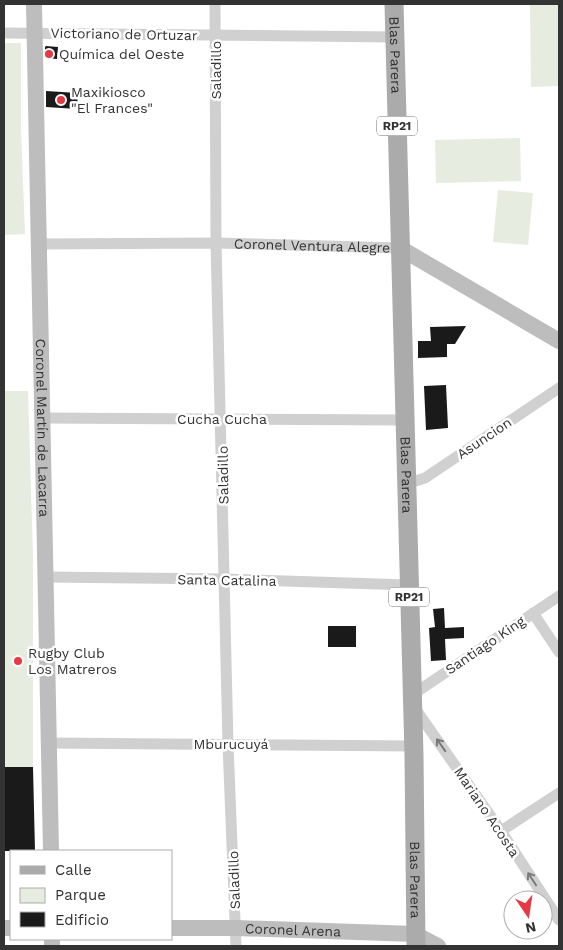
<svg xmlns="http://www.w3.org/2000/svg" width="563" height="950" viewBox="0 0 563 950" font-family="'Work Sans',sans-serif">
  <rect width="100%" height="100%" fill="#fff"/>
  <g fill="#e6ecdf">
    <path d="M530,4H559V86L531,87Z"/>
    <path d="M4,43H21V130L25,234L4,235Z"/>
    <path d="M520,138L521,181L436,183L435,140Z"/>
    <path d="M498,190L533,193L528,245L493,242Z"/>
    <path d="M4,391H28L33,556V767H4Z"/>
  </g>
  <g fill="#1a1a1a">
    <path d="M46,46L58,47L57,59L45,58V47Z"/>
    <path d="M46,91L78,93L77,109L46,107Z"/>
    <path d="M466,326L455,344H447V357L418,358V341H431L430,327Z"/>
    <path d="M446,385L448,428L426,430L424,386Z"/>
    <path d="M444,608L445,628L464,627V638L445,639L446,660L431,661L429,628L435,627L433,609Z"/>
    <rect x="328" y="626" width="28" height="21"/>
    <path d="M4,767H33L35,851H4Z"/>
  </g>
  <g fill="none" stroke-linecap="round" stroke-linejoin="round">
    <g stroke="#d0d0d0" stroke-width="11">
      <path d="M215,4L216,243L228,744L236,946"/>
      <path d="M4,33L395,37"/>
      <path id="s1" d="M38,244L216,243L400,248"/>
      <path d="M41,418L404,420"/>
      <path d="M406,484L425,478L559,388"/>
      <path d="M46,577L225,579L409,585"/>
      <path d="M533,613L559,652"/>
      <path d="M412,695L559,596"/>
      <path d="M414,707L501,831L559,920"/>
      <path d="M49,743L413,746"/>
      <path d="M501,831L559,793"/>
    </g>
    <g stroke="#bdbdbd" stroke-width="16">
      <path id="s2" d="M34,4L51,851"/>
      <path d="M400,248L559,341"/>
      <path d="M4,928H11"/>
      <path id="s3" d="M171,928H236L415,934L438,946"/>
      <path d="M52,946V939"/>
    </g>
    <path stroke="#ababab" stroke-width="19" id="s4" d="M394,4L414,755L416,946"/>
  </g>
  <defs><path id="oneway-shaft" d="M-6 0H5M1.5-3L5.5 0L1.5 3" fill="none" stroke-width="1.6" stroke-linecap="round" stroke-linejoin="round" transform="scale(1.25)"/></defs>
  <g stroke="#7a7a7a">
    <use href="#oneway-shaft" transform="translate(441 745) rotate(-125)"/>
    <use href="#oneway-shaft" transform="translate(532 879) rotate(-123)"/>
  </g>
  <g fill="#e63946" stroke="#fff" stroke-width="2">
    <circle cx="49" cy="54" r="5"/>
    <circle cx="61" cy="100" r="5"/>
    <circle cx="18" cy="661" r="5"/>
  </g>
  <g text-anchor="middle" dominant-baseline="central" stroke-width="5" stroke-linejoin="round" paint-order="stroke">
    <g fill="#fff" stroke="#707070" stroke-width="1">
      <rect x="377" y="116.5" width="40" height="19" rx="4"/>
      <rect x="389" y="587.5" width="40" height="19" rx="4"/>
    </g>
    <g font-size="12" font-weight="bold" fill="#333">
      <text x="397" y="126">RP21</text>
      <text x="409" y="597">RP21</text>
    </g>
    <g font-size="14" fill="#333" stroke="#fff">
      <text transform="translate(124 34) rotate(1)">Victoriano de Ortuzar</text>
      <text stroke="none"><textPath href="#s4" startOffset="51">Blas Parera</textPath></text>
      <text transform="translate(216 70) rotate(-90)">Saladillo</text>
      <text stroke="none"><textPath href="#s1" startOffset="274">Coronel Ventura Alegre</textPath></text>
      <text x="222" y="419">Cucha Cucha</text>
      <text stroke="none"><textPath href="#s2" startOffset="424">Coronel Martín de Lacarra</textPath></text>
      <text transform="translate(484 438) rotate(-34)">Asuncion</text>
      <text transform="translate(223 475) rotate(-91)">Saladillo</text>
      <text stroke="none"><textPath href="#s4" startOffset="471">Blas Parera</textPath></text>
      <text transform="translate(227 580) rotate(1)">Santa Catalina</text>
      <text transform="translate(485 645) rotate(-34)">Santiago King</text>
      <text x="231" y="744">Mburucuyá</text>
      <text transform="translate(487 812) rotate(56)">Mariano Acosta</text>
      <text transform="translate(234 880) rotate(-92)">Saladillo</text>
      <text stroke="none"><textPath href="#s4" startOffset="876">Blas Parera</textPath></text>
      <text stroke="none"><textPath href="#s3" startOffset="122">Coronel Arena</textPath></text>
    </g>
    <g font-size="14" fill="#333" stroke="#fff" text-anchor="start">
      <text x="59" y="54">Química del Oeste</text>
      <text x="71" y="92">Maxikiosco<tspan x="71" dy="16">"El Frances"</tspan></text>
      <text x="28" y="653">Rugby Club<tspan x="28" dy="16">Los Matreros</tspan></text>
    </g>
  </g>
  <rect width="563" height="950" fill="none" stroke="#333333" stroke-width="10"/>
  <rect x="10" y="850" width="162" height="90" fill="#ffffff" stroke="#adadad"/>
  <rect x="20" y="866" width="25" height="8" fill="#ababab" stroke="#adadad"/>
  <text x="55" y="875" font-size="15" fill="#333333">Calle</text>
  <rect x="20" y="888" width="25" height="15" fill="#e6ecdf" stroke="#adadad"/>
  <text x="55" y="900" font-size="15" fill="#333333">Parque</text>
  <rect x="20" y="912" width="25" height="15" fill="#1a1a1a" stroke="#adadad"/>
  <text x="55" y="925" font-size="15" fill="#333333">Edificio</text>
  <g transform="translate(528 915) rotate(167)"><circle r="24" fill="#ffffff" stroke="#adadad"/>
  <path d="M0-4L9 19L0 12L-9 19Z" fill="#e63946"/>
  <text y="-8" font-size="14" font-weight="bold" text-anchor="middle" fill="#333333">N</text>
  </g>
</svg>
